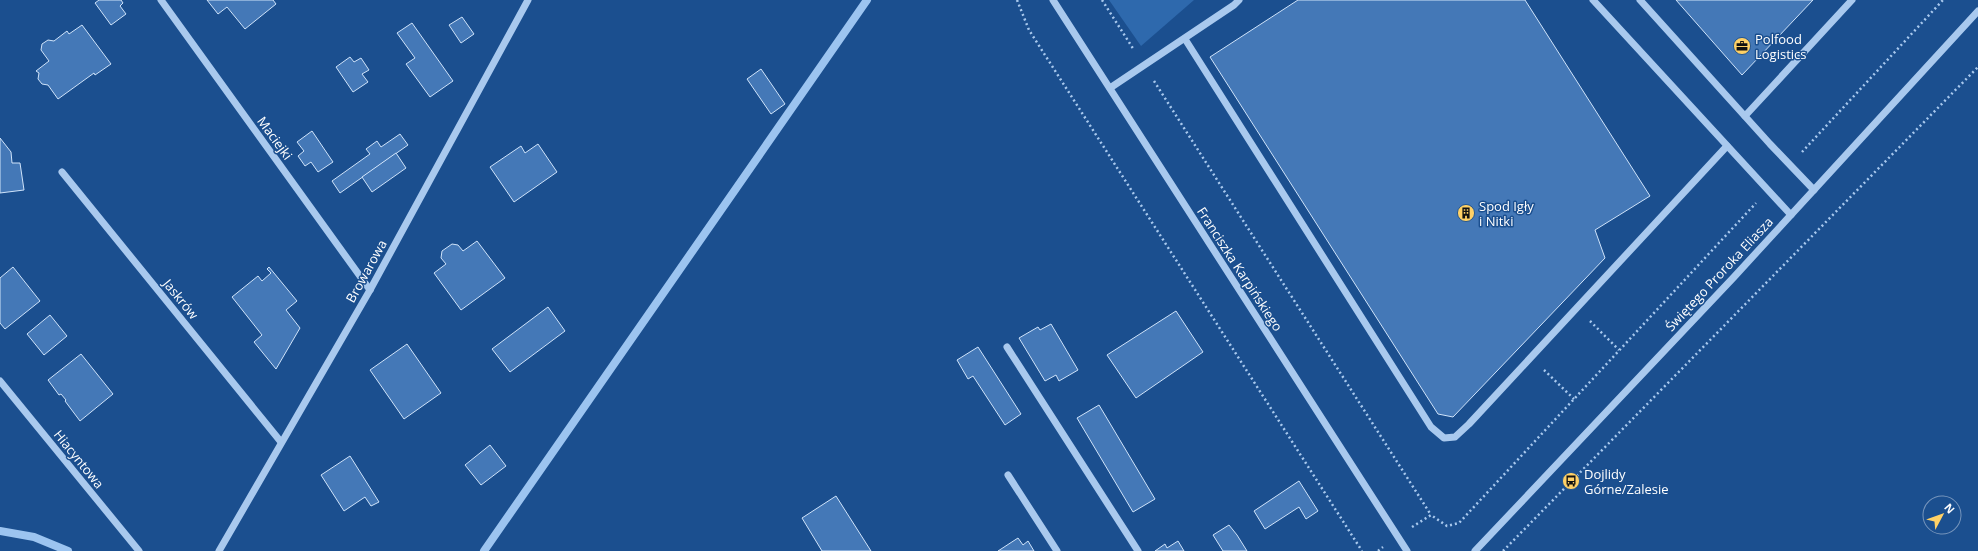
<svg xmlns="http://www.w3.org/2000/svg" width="1978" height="551" viewBox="0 0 1978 551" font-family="'Open Sans',sans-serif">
  <rect width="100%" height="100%" fill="#1b4f8f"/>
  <path fill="#2e69ad" d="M1109,0H1194L1141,46Z"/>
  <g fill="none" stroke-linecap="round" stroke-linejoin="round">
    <g stroke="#9cc4f0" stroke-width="8">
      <path d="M0,531L34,537L68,551"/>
      <path d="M484,551L867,0"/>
    </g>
  </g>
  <g fill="#4478b7" stroke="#cfe3fa">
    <path d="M99,0H121L123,3L120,6L126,14L111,25L95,3Z"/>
    <path d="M207,0H273L276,4L245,29L227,7L218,14Z"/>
    <path d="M1298,0H1525L1650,196L1595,230L1605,258L1453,417L1438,414L1210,57Z"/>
    <path d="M1676,0H1813L1742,75Z"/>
    <path d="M462,17L474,34L461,43L449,25Z"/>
    <path d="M412,23L453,81L430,97L406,64L415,58L397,33Z"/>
    <path d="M82,25L111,64L95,75L94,73L58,99L48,85L42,84L38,79L39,73L36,71L49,61L41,50L42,44L48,40L54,41L67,31L69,34Z"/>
    <path d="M350,57L354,62L361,58L369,70L362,74L368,82L353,92L336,67Z"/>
    <path d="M761,69L785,104L771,114L747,79Z"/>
    <path d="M312,131L333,162L318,172L311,162L305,166L298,156L304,151L297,142Z"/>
    <path d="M400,134L408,145L340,193L332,181L370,154L366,149L377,141L381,147Z"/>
    <path d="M0,138L11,152L12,163H20L24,190L0,193Z"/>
    <path d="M538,144L557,172L514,202L490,167L521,146L525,153Z"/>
    <path d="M396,153L406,168L372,192L362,177Z"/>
    <path d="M477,241L505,278L461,310L434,273L446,264L441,258L442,251L452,244L458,245L463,251Z"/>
    <path d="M13,267L40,301L5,329L0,323V278Z"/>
    <path d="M269,267L297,301L286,310L300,328L276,369L254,342L262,335L232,297L258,276L262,281L271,273L267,269Z"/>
    <path d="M548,307L565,331L510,372L492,349Z"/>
    <path d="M1176,311L1203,352L1136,398L1107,355Z"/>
    <path d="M50,315L67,336L44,355L27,334Z"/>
    <path d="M1051,324L1078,370L1059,381L1056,375L1045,381L1019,338L1038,327L1040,330Z"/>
    <path d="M407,344L441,393L404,419L370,370Z"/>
    <path d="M978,347L1021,414L1005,425L973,376L968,379L957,360Z"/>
    <path d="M81,354L113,394L80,421L65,401L66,400L61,394L59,395L48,380Z"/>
    <path d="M1099,405L1155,499L1133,512L1077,418Z"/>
    <path d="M490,445L506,466L481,485L465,465Z"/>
    <path d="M350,456L379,502L371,506L365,497L344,511L321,475Z"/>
    <path d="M1299,481L1318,511L1306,519L1299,507L1265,529L1254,511Z"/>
    <path d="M836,496L871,551H822L802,518Z"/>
    <path d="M1229,525L1237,535L1247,551H1223L1213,535Z"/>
    <path d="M1018,538L1023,545L1028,541L1034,551H998Z"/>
    <path d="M1178,541L1184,551H1155L1165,544L1167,548Z"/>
  </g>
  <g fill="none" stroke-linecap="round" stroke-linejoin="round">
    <g stroke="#a9c9ee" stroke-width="2.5" stroke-dasharray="2 3" stroke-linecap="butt">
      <path d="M1017,0L1029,30L1362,551"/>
      <path d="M1102,0L1134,50"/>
      <path d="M1154,81L1431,515"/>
      <path d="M1802,152L1943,0"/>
      <path d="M1590,321L1619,350"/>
      <path d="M1544,370L1574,399"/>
      <path d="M1412,527L1431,515L1447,526L1459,523L1756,203"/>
      <path d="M1378,551L1383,547"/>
      <path d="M1503,551L1978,67"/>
    </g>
    <g stroke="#a9c9ee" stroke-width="7">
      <path d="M161,0L370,290"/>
      <path d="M1053,0L1407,551"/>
      <path d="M1593,0L1791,215"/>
      <path d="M1640,0L1770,144L1814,190"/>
      <path d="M1185,39L1431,427L1444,438L1455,437L1469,424L1727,146"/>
      <path d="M1110,88L1234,5L1239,0"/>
      <path d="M1745,116L1852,0"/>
      <path d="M62,172L281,442"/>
      <path d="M1007,347L1138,551"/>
      <path d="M0,381L139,551"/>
      <path d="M1008,475L1057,551"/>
      <path d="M219,551L370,290L528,0"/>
      <path d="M1475,551L1734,277L1978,11"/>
    </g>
  </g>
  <defs>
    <g id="office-disc" transform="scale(0.9)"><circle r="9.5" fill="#ffd166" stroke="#1b4f8f"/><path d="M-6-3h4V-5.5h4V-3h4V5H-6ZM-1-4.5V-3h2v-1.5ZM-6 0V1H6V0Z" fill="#111"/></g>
    <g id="building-disc" transform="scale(0.9)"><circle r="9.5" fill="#ffd166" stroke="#1b4f8f"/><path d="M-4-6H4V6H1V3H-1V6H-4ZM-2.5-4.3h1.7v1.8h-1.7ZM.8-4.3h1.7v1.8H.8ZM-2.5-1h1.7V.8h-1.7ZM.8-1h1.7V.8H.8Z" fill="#111"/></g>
    <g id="bus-disc" transform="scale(0.9)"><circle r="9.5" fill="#ffd166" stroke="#1b4f8f"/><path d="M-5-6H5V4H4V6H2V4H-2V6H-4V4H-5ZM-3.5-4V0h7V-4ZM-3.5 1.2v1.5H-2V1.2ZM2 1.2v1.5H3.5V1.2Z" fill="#111"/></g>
  </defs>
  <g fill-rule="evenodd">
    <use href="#office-disc" x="1742" y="46"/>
    <use href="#building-disc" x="1466" y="213"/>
    <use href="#bus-disc" x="1571" y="481"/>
  </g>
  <g text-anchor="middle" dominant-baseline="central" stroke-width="3" stroke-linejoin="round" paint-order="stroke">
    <g font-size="13" fill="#fff" stroke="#1b4f8f" text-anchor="start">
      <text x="1755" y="39">Polfood<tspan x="1755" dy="15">Logistics</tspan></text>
      <text x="1479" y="206">Spod Igły<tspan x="1479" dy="15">i Nitki</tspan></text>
      <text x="1584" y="474">Dojlidy<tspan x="1584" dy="15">Górne/Zalesie</tspan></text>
    </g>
    <g font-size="13" fill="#fff" stroke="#1b4f8f">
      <text transform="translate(275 138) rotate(54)">Maciejki</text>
      <text transform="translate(1240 269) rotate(57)">Franciszka Karpińskiego</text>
      <text transform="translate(366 271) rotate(-61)">Browarowa</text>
      <text transform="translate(1719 274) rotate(-47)">Świętego Proroka Eliasza</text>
      <text transform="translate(181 299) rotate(51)">Jaskrów</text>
      <text transform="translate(79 459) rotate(51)">Hiacyntowa</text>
    </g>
  </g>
  <g transform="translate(1942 515) rotate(49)"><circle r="19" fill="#1b4f8f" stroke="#7695bc"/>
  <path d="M0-3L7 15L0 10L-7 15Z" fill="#ffd166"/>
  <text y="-6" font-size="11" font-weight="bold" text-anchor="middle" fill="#ffffff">N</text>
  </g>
</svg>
